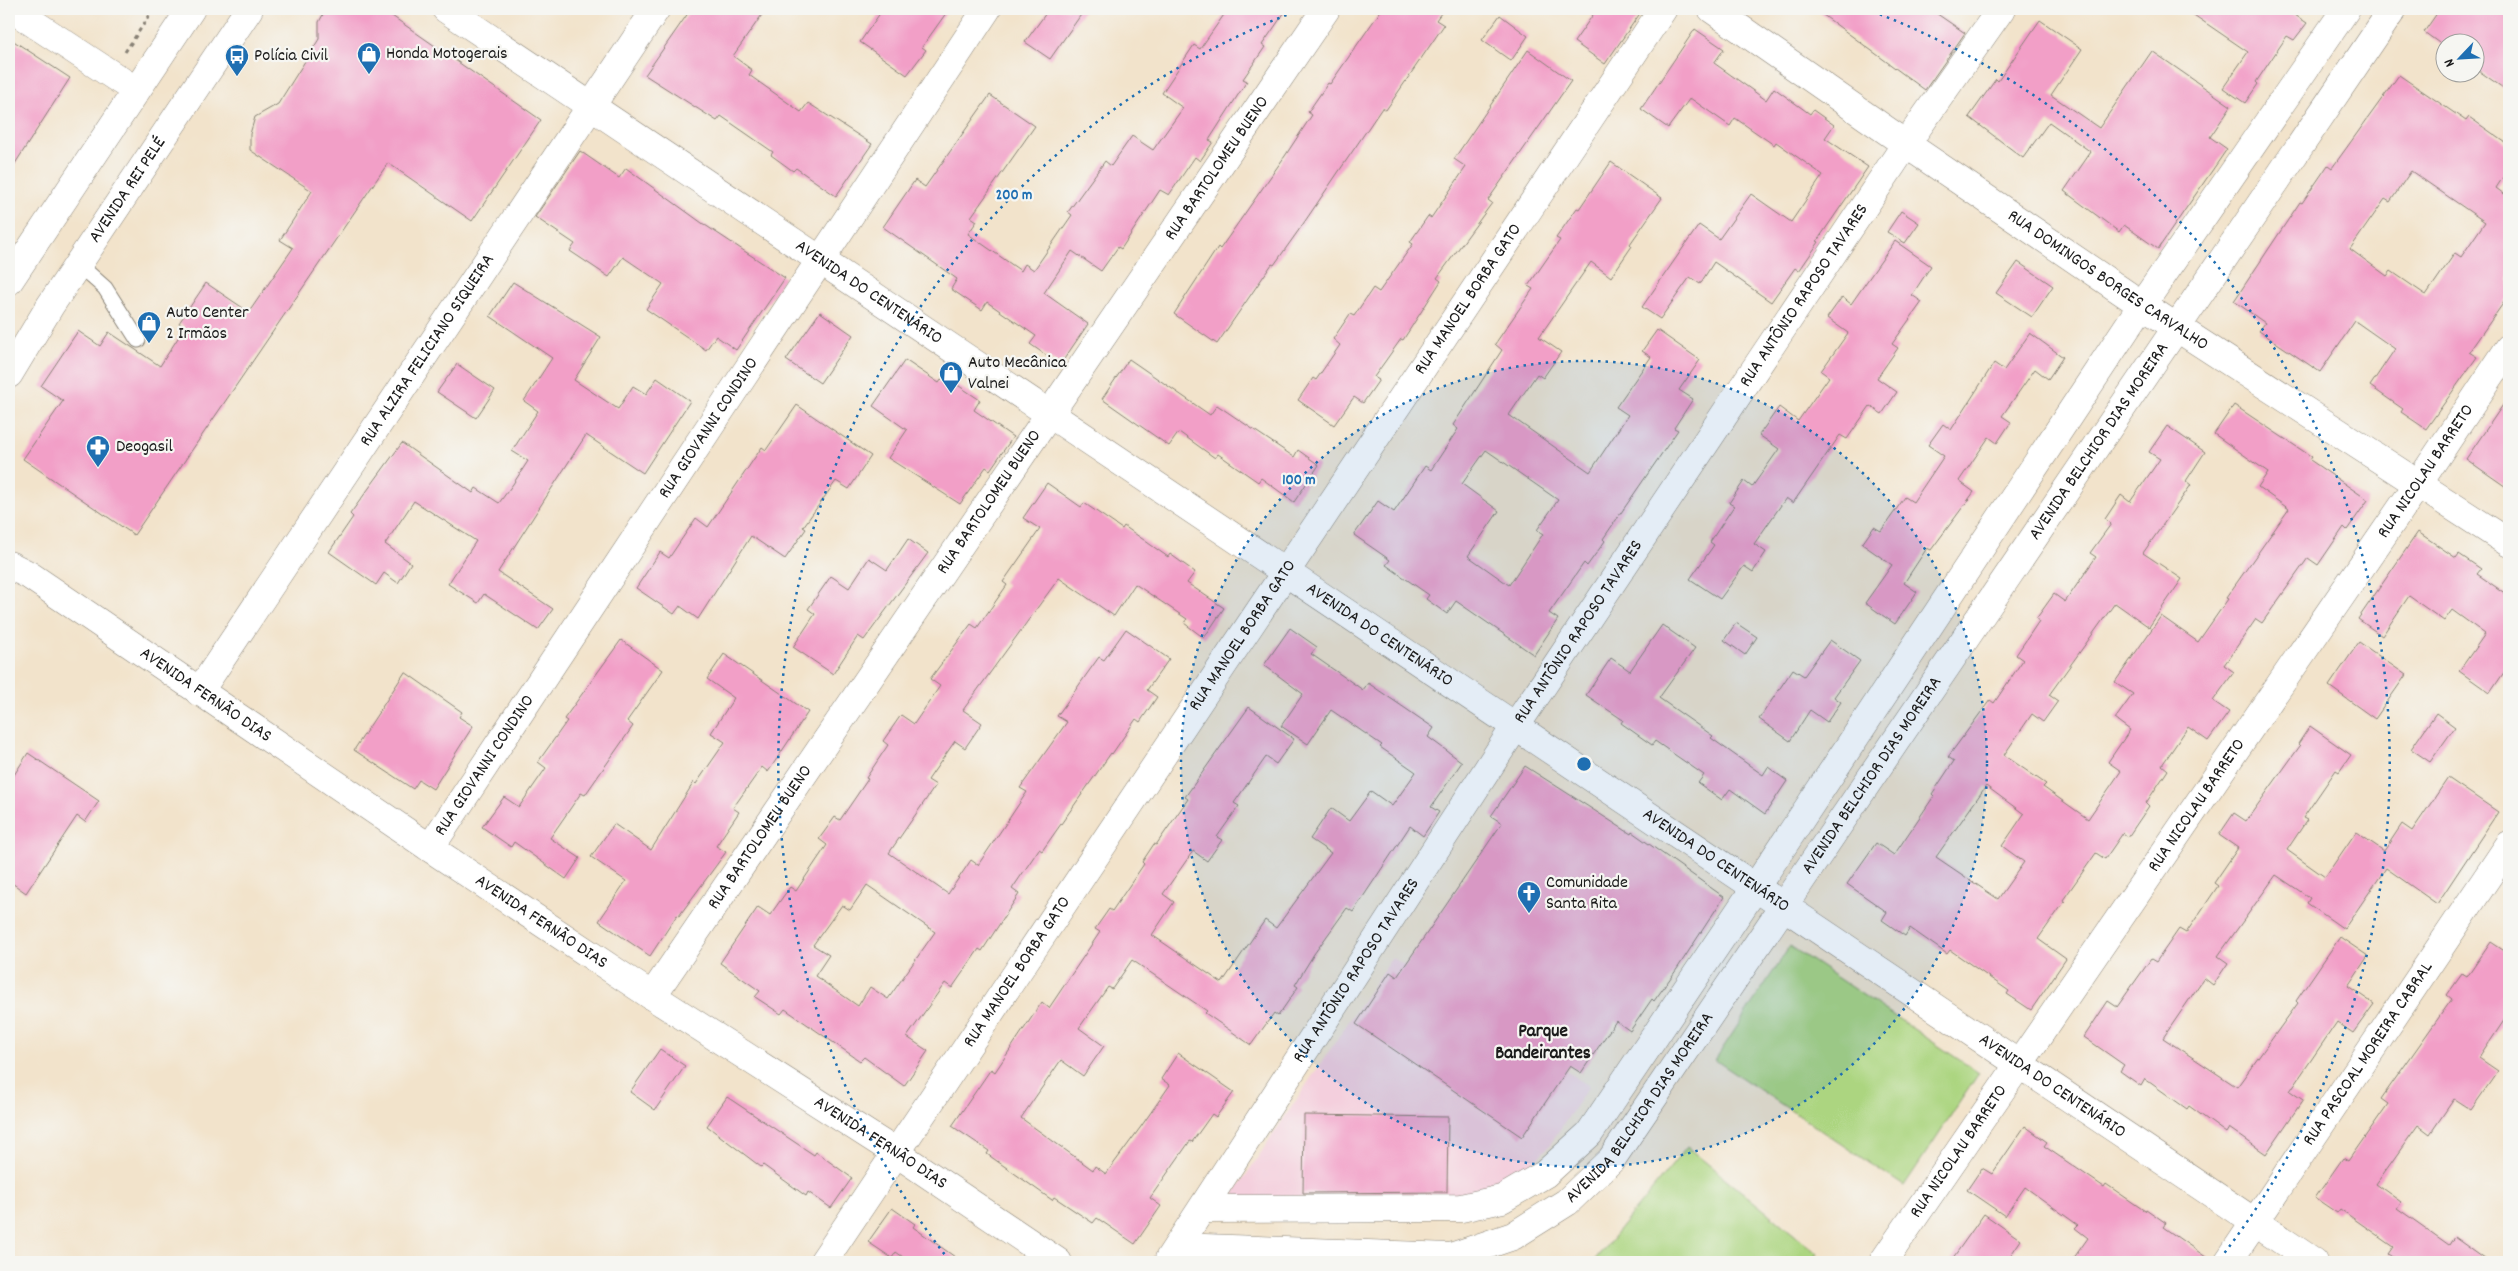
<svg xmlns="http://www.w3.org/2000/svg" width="2518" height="1271" viewBox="0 0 2518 1271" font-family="Dekko,sans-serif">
  <rect width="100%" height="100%" fill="#f6f6f2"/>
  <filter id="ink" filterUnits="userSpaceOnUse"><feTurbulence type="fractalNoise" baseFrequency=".02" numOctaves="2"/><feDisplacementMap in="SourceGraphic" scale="10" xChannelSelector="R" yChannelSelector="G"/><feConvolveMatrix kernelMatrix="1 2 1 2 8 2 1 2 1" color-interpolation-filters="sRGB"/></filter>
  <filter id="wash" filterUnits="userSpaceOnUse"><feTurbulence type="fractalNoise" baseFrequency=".0096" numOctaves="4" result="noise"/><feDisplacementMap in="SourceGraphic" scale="20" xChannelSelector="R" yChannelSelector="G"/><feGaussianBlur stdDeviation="1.12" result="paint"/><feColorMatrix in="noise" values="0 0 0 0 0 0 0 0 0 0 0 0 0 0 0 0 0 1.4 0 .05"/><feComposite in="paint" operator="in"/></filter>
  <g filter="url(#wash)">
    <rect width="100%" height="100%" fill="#f2e3cb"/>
    <path fill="#f4cfdd" d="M1392,957L1589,1086L1549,1146L1526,1170L1501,1185L1474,1195L1237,1199L1234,1193Z"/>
    <g fill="#acd580" stroke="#64784e">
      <path d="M1790,946L1979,1073L1904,1186L1715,1060Z"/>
      <path d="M1687,1147L1818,1254L1812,1262H1593Z"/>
    </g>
    <g id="blocks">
      <g fill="#f29fc7" fill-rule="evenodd">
        <path d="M326,9H382L541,120L472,221L388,163L134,535L23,459L63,401L41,386L78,331L100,346L109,332L160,366L185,327L179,323L206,283L249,312L293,248L280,240L312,191L250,150V134L255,117L278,104L319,39V22Z"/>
        <path d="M691,9H766L733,56L752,70L749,75L801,112L808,103L872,144L836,196L796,168L793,171L771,155L773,152L721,116L717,121L645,75Z"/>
        <path d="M883,9H949L922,47L926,50L907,75L860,42Z"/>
        <path d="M1049,9H1085L1050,59L1025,42Z"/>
        <path d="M1228,9H1287L1262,45L1265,47L1243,79L1247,81L1209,140L1213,142L1200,161L1195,157L1169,195L1160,190L1121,249L1118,247L1101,271L1072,251L1044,293L1088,324L1060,365L1030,344L1036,336L987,302L982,310L951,289L957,279L883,227L915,180L925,187L990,95L1035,126L971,217L977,221L968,234L1021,271L1025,264L1034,270L1072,215L1068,212L1105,161L1111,166L1132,136L1153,150L1183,108L1162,93L1194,45L1200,49Z"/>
        <path d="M1382,9H1444L1436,20L1444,25L1386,110L1382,108L1301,227L1274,265L1272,264L1217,344L1174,314L1218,247L1220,249L1285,156L1312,115L1308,112L1328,83L1330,84Z"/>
        <path d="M1597,9H1643L1605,64L1574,42Z"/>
        <path d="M1815,9H1930L1965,33L1925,90Z"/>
        <path d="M2185,9H2286L2307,23L2294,40L2287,36L2256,82L2258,84L2245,103L2223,88L2248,52Z"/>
        <path d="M2440,9H2509V92L2476,69V42H2446V48L2424,32Z"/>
        <path d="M1500,15L1528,36L1511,61L1482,40Z"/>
        <path d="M2040,20L2082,49L2051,95L2099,128L2152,51L2231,106L2210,137L2227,149L2158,249L2124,225L2119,232L2064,191L2091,152L2049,122L2023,158L1969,117L1996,79L1998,81Z"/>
        <path d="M1695,29L1724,49L1714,63L1766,100L1774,88L1810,114L1813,110L1834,125L1825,138L1868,167L1817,241L1819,242L1799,271L1795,268L1771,302L1714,262L1700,284L1690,277L1660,319L1642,307L1699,225L1719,239L1751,194L1791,222L1823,175L1776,142L1774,145L1735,118L1730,126L1690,98L1668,128L1641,109Z"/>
        <path d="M9,38L70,78L9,173Z"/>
        <path d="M1528,50L1571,81L1488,200L1492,203L1437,278L1441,281L1403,340L1401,339L1374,377L1379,380L1363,403L1354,397L1334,425L1298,400L1313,378L1316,380L1340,345L1333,339L1350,314L1354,316L1373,288L1379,292L1413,244L1410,242L1428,216L1431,218L1466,167L1454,159Z"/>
        <path d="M2399,75L2466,121L2469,117L2509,145V168L2496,188L2504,194L2509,187V295L2469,352L2477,357L2426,429L2401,412L2403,409L2370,386L2395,349L2355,321L2320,372L2259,331L2265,323L2234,301L2300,202L2302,203L2328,165L2332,168ZM2411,171L2485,222L2461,257L2455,253L2426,295L2391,271L2387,276L2350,249L2385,199L2390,202Z"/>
        <path d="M580,151L619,178L626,168L702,223L785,278L736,350L716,336L706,350L646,309L663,284L623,257L609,277L570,251L575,244L535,217Z"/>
        <path d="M1611,162L1662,198L1630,244L1632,246L1611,277L1591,262L1539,337L1561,352L1543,378L1537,374L1509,415L1590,472L1628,415L1616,407L1651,357L1642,351L1657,330L1700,360L1679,390L1693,399L1674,428L1678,430L1603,539L1605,541L1587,566L1584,563L1549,613L1558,619L1534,655L1456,601L1447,614L1426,599L1429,595L1386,565L1390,560L1354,535L1378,501L1394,512L1425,466L1431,470L1458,429L1453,425L1502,350L1495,344L1533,289L1528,286L1560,240L1556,238L1577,208L1579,209ZM1486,450L1558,500L1537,530L1543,534L1509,585L1468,556L1499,511L1462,484Z"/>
        <path d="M1901,211L1919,223L1905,243L1887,232Z"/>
        <path d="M1895,241L1931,266L1912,295L1922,302L1892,344L1898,348L1877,378L1897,392L1882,414L1870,406L1847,439L1840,435L1793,503L1786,498L1754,544L1766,552L1753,572L1744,566L1720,599L1690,579L1714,545L1710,542L1734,506L1729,503L1744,481L1752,487L1779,449L1759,435L1779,407L1798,421L1829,377L1821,371L1848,333L1827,318L1842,297L1851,304Z"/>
        <path d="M2018,262L2053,286L2032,317L1996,293Z"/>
        <path d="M513,282L601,337L574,380L618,409L633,386L646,394L657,378L690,401L643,473L586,435L498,572L553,609L538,630L484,594L478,603L448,584L476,541L414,501L385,544L411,563L398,583L384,573L376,585L329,552L353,517L350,514L402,443L473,493L476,488L499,503L513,484L528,461L512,451L538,411L524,401L552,358L490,316Z"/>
        <path d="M820,312L853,335L820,383L786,360Z"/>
        <path d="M2030,333L2063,357L2048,379L2035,369L2002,416L2011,422L1997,443L1989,437L1959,481L1974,492L1931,550L1927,548L1904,583L1917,592L1895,624L1865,603L1892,565L1862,544L1874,527L1881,531L1905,497L1913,502L1944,456L1928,445L1943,424L1951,430L1994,363L2004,370Z"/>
        <path d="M1129,359L1210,415L1217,405L1294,457L1298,450L1319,465L1294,502L1261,478L1258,482L1218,454L1215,458L1179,432L1169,446L1102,399Z"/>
        <path d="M905,360L939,383L944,376L980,400L974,410L1013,437L990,470L986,467L960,504L888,458L907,430L873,406Z"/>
        <path d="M457,364L495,390L476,418L437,392Z"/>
        <path d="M2509,396V489L2466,459Z"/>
        <path d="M797,405L871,456L849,489L836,481L803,527L806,529L785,559L751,536L698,619L680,606L674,614L636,588L660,552L669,558L696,518L708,527L762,447L766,450Z"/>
        <path d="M2234,405L2312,457L2310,460L2368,500L2347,530L2344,527L2318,565L2308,558L2262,623L2256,619L2224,665L2234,672L2213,701L2229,712L2208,741L2188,727L2162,765L2168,770L2146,803L2149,806L2128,837L2123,833L2105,859L2096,853L2063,900L2065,901L2038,939L2066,959L2031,1010L2007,994L2009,991L1950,950L1947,954L1910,928L1905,936L1882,920L1887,912L1847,884L1876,843L1894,855L1934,796L1932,794L1954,761L1948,757L1990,700L1994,703L2023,660L2016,655L2039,621L2036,619L2054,594L2065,602L2096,557L2090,553L2111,524L2105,519L2121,495L2130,502L2160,459L2149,452L2167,426L2205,452L2186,481L2191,485L2143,553L2182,579L2149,627L2115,603L2049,695L2058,701L2043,722L2032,714L2004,755L2046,784L2043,787L2088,819L2121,771L2108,762L2130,730L2115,719L2133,694L2115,682L2161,616L2198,642L2228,599L2226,598L2289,509L2258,487L2268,472L2214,434ZM1986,786L2024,814L2002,846L2024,862L1998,899L1936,857Z"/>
        <path d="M1047,483L1081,507L1084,503L1122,529L1124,526L1168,557L1170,554L1195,572L1187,583L1224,608L1204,638L1184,623L1187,619L1135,584L1114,616L1059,578L963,710L982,723L965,748L955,741L928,780L936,785L889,853L948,894L971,860L978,865L1027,792L1020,788L1067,722L1057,716L1099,657L1104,660L1126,629L1169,659L1147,690L1157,697L1140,722L1136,719L1112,754L1111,753L1042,851L1039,849L1012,889L1019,894L982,951L979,949L952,988L945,983L907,1037L928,1051L904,1086L864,1057L860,1061L785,1009L781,1014L755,997L760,991L720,963L758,907L770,915L790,887L796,891L827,845L819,839L835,817L840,820L868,779L866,778L888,745L883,741L901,715L914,724L940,686L930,679L971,624L977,628L1007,585L1003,582L1040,529L1023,518ZM867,885L935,932L888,999L870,987L858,1006L815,976L829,955L813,945L842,905L850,910Z"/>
        <path d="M2418,532L2456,558L2459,554L2481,569L2477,574L2509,596V665L2490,693L2459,671L2485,634L2452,610L2444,621L2409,596L2382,636L2358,619Z"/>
        <path d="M908,539L928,553L864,640L858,636L833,674L793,647L815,614L808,609L831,576L849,588L869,558L887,570Z"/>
        <path d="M1736,623L1757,637L1745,655L1724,640Z"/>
        <path d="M1662,625L1695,648L1659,698L1713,736L1711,738L1763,775L1768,767L1787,781L1765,814L1730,789L1722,800L1698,783L1704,775L1655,741L1652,745L1621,723L1623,720L1586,695L1611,658L1630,671Z"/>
        <path d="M1290,628L1317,647L1311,654L1363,690L1368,683L1434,728L1428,737L1462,762L1431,807L1439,812L1423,836L1410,826L1353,912L1347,908L1314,954L1295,985L1298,987L1278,1016L1274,1013L1251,1045L1205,1013L1207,1011L1132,960L1112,989L1108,987L1079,1028L1104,1046L1083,1076L1061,1060L1021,1118L1093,1170L1095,1166L1106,1174L1140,1128L1170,1085L1161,1079L1178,1053L1234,1092L1216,1117L1212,1114L1192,1142L1190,1141L1150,1198L1161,1206L1135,1244L1097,1218L1093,1223L1054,1197L1052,1200L987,1154L989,1151L952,1126L991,1069L995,1072L1042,1002L1049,1008L1100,932L1095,929L1109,909L1112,911L1144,864L1142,862L1154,844L1156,845L1188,799L1185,797L1249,707L1294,739L1276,764L1266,757L1234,803L1239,806L1217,837L1222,840L1207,861L1193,851L1163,894L1174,902L1152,935L1222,983L1265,920L1276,928L1331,853L1310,839L1331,808L1349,821L1371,791L1392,806L1416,772L1380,747L1382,745L1331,710L1308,744L1281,726L1303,694L1264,665Z"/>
        <path d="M621,640L663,670L627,721L633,726L585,795L581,793L550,838L580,858L566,879L514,842L511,847L482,827L504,797L519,807L546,768L538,762L567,721L564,719Z"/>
        <path d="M1830,640L1860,661L1834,697L1841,702L1827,722L1810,710L1790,741L1759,719L1793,669L1804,676Z"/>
        <path d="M2359,642L2406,675L2375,719L2329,686Z"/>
        <path d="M724,654L808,712L768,772L762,767L733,808L739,812L716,846L726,852L679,916L677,915L650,956L599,921L626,881L591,857L614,824L651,850L694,782L696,784L725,742L711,733L734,698L707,679Z"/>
        <path d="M405,672L462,712L459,717L473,726L433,789L419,780L413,789L354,750Z"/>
        <path d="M2436,713L2455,727L2430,762L2411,749Z"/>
        <path d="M2310,726L2351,755L2339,772L2336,770L2303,818L2307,820L2287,850L2325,877L2356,832L2384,851L2402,824L2412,831L2448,778L2498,812L2437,904L2386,868L2344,929L2307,903L2310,898L2276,875L2218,956L2228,963L2213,985L2204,978L2163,1038L2237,1087L2298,1003L2296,1001L2340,937L2368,956L2348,986L2374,1004L2353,1033L2337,1022L2290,1091L2303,1100L2266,1154L2229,1128L2226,1133L2189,1106L2187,1109L2145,1079L2141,1086L2120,1071L2124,1065L2084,1037L2108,1001L2117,1007L2151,959L2156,962L2179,929L2186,933L2218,886L2214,883L2238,848L2219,835L2234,813L2246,821L2300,746L2298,744Z"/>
        <path d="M28,753L99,801L85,822L77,816L26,893L9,881V783Z"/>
        <path d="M1525,766L1631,834L1632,832L1724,897L1677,969L1654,1001L1652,999L1630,1031L1616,1021L1581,1073L1570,1066L1522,1137L1356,1024L1390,972L1397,977L1502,823L1491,816Z"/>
        <path d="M2491,942L2509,954V1013L2479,1058L2498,1071L2471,1110L2454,1099L2430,1134L2418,1125L2376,1184L2401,1202L2397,1208L2449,1245L2454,1237L2489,1262H2400L2389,1254L2394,1247L2340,1209L2337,1213L2315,1198L2343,1158L2348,1161L2388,1104L2381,1099L2452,999L2447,995L2462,974L2467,977Z"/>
        <path d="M660,1049L685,1066L655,1110L630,1092Z"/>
        <path d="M727,1097L814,1155L816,1152L852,1178L831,1208L808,1192L806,1196L763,1165L761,1167L707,1126Z"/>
        <path d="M1304,1115L1448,1117L1447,1192L1303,1193Z"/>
        <path d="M2025,1126L2047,1142L2044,1146L2104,1187L2106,1184L2145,1211L2146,1209L2166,1223L2163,1227L2213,1262H2071L2088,1238L2075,1228L2078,1225L2025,1187L2005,1216L1967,1190L1982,1168L1992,1174Z"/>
        <path d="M892,1208L915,1224L913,1227L962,1262H910L896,1252L892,1258L868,1242Z"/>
        <path d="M1984,1214L2021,1240L2006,1262H1950Z"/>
      </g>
    </g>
  </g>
  <g filter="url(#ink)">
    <use href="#blocks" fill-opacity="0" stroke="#878074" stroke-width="1"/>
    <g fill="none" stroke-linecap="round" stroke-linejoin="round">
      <g stroke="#878074" stroke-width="17">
        <path id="service" d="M78,264L105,288L138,340"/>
      </g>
      <g stroke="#878074" stroke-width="29">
        <g id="minor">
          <path d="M12,9L135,90"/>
          <path id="s1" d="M1712,9L1906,144L2142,305L2509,543"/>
          <path id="s2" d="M199,692L656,9"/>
          <path id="s3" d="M430,848L987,9"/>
          <path id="s4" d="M652,996L1326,9"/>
          <path d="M1203,1209L1461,1208L1502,1199L1545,1174L1589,1134L1755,888L2142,305L2346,9"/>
          <path id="s5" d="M1178,1247L1451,1257L1513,1236L1567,1202L1611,1160L2393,9"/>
          <path id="s6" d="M1169,1259L1515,727L1906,144L2001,9"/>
          <path id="s7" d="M823,1262L1663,9"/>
          <path id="s8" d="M1883,1262L2418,484L2509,348"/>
          <path id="s9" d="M2228,1262L2509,845"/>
        </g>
      </g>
      <g stroke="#878074" stroke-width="29">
        <g id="tertiary">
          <path id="s10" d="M446,9L2314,1262"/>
          <path id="s11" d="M9,565L29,575L430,848L652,996L895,1152L1058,1262"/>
        </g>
      </g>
      <g stroke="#878074" stroke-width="29">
        <g id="primary">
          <path d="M9,281L191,9"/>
          <path id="s12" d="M9,374L50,306L249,9"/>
        </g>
      </g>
      <path stroke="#878074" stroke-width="3" stroke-dasharray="4 4" stroke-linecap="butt" d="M125,52L154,9"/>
      <use href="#service" stroke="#fff" stroke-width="15"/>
      <use href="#minor" stroke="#fff" stroke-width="28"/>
      <use href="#tertiary" stroke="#fff" stroke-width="28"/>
      <use href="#primary" stroke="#fff" stroke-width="28"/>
    </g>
  </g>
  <circle cx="1584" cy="764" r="403" fill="#1f6fb2" fill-opacity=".12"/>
  <g fill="none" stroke="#1f6fb2" stroke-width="2.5" stroke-dasharray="2.5 5">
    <circle cx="1584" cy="764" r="403"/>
    <path d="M949 1260A806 806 0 0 1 1302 9M1866 9A806 806 0 0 1 2219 1260"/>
  </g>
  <defs>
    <g id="shop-pin" transform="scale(1.25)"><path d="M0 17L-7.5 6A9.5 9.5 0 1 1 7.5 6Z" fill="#1f6fb2" stroke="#f6f6f2"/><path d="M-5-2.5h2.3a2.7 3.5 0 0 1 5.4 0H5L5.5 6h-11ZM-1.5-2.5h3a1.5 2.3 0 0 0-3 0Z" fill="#fff"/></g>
    <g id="bus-pin" transform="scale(1.25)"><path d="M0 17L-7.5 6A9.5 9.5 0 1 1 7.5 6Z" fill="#1f6fb2" stroke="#f6f6f2"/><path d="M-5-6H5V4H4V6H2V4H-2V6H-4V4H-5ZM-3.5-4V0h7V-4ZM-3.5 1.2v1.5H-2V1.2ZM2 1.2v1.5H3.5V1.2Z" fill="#fff"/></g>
    <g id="pharmacy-pin" transform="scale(1.25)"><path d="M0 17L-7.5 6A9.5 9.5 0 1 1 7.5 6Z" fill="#1f6fb2" stroke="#f6f6f2"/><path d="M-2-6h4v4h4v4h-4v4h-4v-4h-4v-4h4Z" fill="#fff"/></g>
    <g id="church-pin" transform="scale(1.25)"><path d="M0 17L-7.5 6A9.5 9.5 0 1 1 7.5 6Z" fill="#1f6fb2" stroke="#f6f6f2"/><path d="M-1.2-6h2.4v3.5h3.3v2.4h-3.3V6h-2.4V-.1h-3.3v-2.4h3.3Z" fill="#fff"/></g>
  </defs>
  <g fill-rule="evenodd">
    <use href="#shop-pin" x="369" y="54"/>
    <use href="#bus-pin" x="237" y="56"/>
    <use href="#shop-pin" x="149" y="323"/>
    <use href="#shop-pin" x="951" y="373"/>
    <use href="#pharmacy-pin" x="98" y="447"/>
    <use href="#church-pin" x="1529" y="893"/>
  </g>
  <g text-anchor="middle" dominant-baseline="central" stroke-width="4.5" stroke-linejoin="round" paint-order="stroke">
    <g font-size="18" fill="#1c1c1c" stroke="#f6f6f2" text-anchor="start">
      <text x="386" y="54">Honda Motogerais</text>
      <text x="254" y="56">Polícia Civil</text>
      <text x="166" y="313">Auto Center<tspan x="166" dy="21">2 Irmãos</tspan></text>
      <text x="968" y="363">Auto Mecânica<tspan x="968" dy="21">Valnei</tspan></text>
      <text x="116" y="447">Deogasil</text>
      <text x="1546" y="883">Comunidade<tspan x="1546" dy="21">Santa Rita</tspan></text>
    </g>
    <g font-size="18" fill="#1c1c1c" stroke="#f6f6f2">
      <text stroke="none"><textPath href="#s4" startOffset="1002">RUA BARTOLOMEU BUENO</textPath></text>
      <text stroke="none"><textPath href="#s12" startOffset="219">AVENIDA REI PELÉ</textPath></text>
      <text stroke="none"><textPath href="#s1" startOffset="480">RUA DOMINGOS BORGES CARVALHO</textPath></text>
      <text stroke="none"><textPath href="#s10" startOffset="509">AVENIDA DO CENTENÁRIO</textPath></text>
      <text stroke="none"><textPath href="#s6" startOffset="1154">RUA ANTÔNIO RAPOSO TAVARES</textPath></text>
      <text stroke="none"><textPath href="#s7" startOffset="1159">RUA MANOEL BORBA GATO</textPath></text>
      <text stroke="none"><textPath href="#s2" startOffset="411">RUA ALZIRA FELICIANO SIQUEIRA</textPath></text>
      <text stroke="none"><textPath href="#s3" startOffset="504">RUA GIOVANNI CONDINO</textPath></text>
      <text stroke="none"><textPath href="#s5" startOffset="1332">AVENIDA BELCHIOR DIAS MOREIRA</textPath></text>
      <text stroke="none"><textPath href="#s8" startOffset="959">RUA NICOLAU BARRETO</textPath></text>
      <text stroke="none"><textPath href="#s4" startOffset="598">RUA BARTOLOMEU BUENO</textPath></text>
      <text stroke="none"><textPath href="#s6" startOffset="749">RUA ANTÔNIO RAPOSO TAVARES</textPath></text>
      <text stroke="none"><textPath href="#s7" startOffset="754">RUA MANOEL BORBA GATO</textPath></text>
      <text stroke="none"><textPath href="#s10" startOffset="1124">AVENIDA DO CENTENÁRIO</textPath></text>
      <text stroke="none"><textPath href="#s11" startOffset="236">AVENIDA FERNÃO DIAS</textPath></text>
      <text stroke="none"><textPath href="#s3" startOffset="99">RUA GIOVANNI CONDINO</textPath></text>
      <text stroke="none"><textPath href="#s5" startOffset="928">AVENIDA BELCHIOR DIAS MOREIRA</textPath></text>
      <text stroke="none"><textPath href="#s8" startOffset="554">RUA NICOLAU BARRETO</textPath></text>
      <text stroke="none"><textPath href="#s4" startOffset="192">RUA BARTOLOMEU BUENO</textPath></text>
      <text stroke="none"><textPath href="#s10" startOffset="1529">AVENIDA DO CENTENÁRIO</textPath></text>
      <text stroke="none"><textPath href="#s11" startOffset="641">AVENIDA FERNÃO DIAS</textPath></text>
      <text stroke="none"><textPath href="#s7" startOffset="349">RUA MANOEL BORBA GATO</textPath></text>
      <text stroke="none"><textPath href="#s6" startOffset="344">RUA ANTÔNIO RAPOSO TAVARES</textPath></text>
      <text stroke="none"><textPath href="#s9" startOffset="251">RUA PASCOAL MOREIRA CABRAL</textPath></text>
      <text stroke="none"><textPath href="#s10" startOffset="1934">AVENIDA DO CENTENÁRIO</textPath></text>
      <text stroke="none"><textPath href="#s5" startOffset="522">AVENIDA BELCHIOR DIAS MOREIRA</textPath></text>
      <text stroke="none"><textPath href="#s11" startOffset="1046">AVENIDA FERNÃO DIAS</textPath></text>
      <text stroke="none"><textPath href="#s8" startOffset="134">RUA NICOLAU BARRETO</textPath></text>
    </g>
    <g font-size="19" font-weight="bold" fill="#1c1c1c" stroke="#f6f6f2">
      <text x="1543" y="1032">Parque<tspan x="1543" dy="22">Bandeirantes</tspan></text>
    </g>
  </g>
  <circle cx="1584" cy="764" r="8" fill="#1f6fb2" stroke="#f6f6f2" stroke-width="2.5"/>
  <g font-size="15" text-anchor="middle" font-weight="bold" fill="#1f6fb2" stroke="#f6f6f2" stroke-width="4.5" stroke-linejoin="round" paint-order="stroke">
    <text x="1014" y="199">200 m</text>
    <text x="1299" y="484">100 m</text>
  </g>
  <rect width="2518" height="1271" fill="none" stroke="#f6f6f2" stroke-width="30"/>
  <g transform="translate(2460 58) rotate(245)"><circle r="24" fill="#f6f6f2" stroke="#9f9f9c"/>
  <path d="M0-4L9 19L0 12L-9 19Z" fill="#1f6fb2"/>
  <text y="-8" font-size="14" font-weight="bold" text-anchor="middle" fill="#1c1c1c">N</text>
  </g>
</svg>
